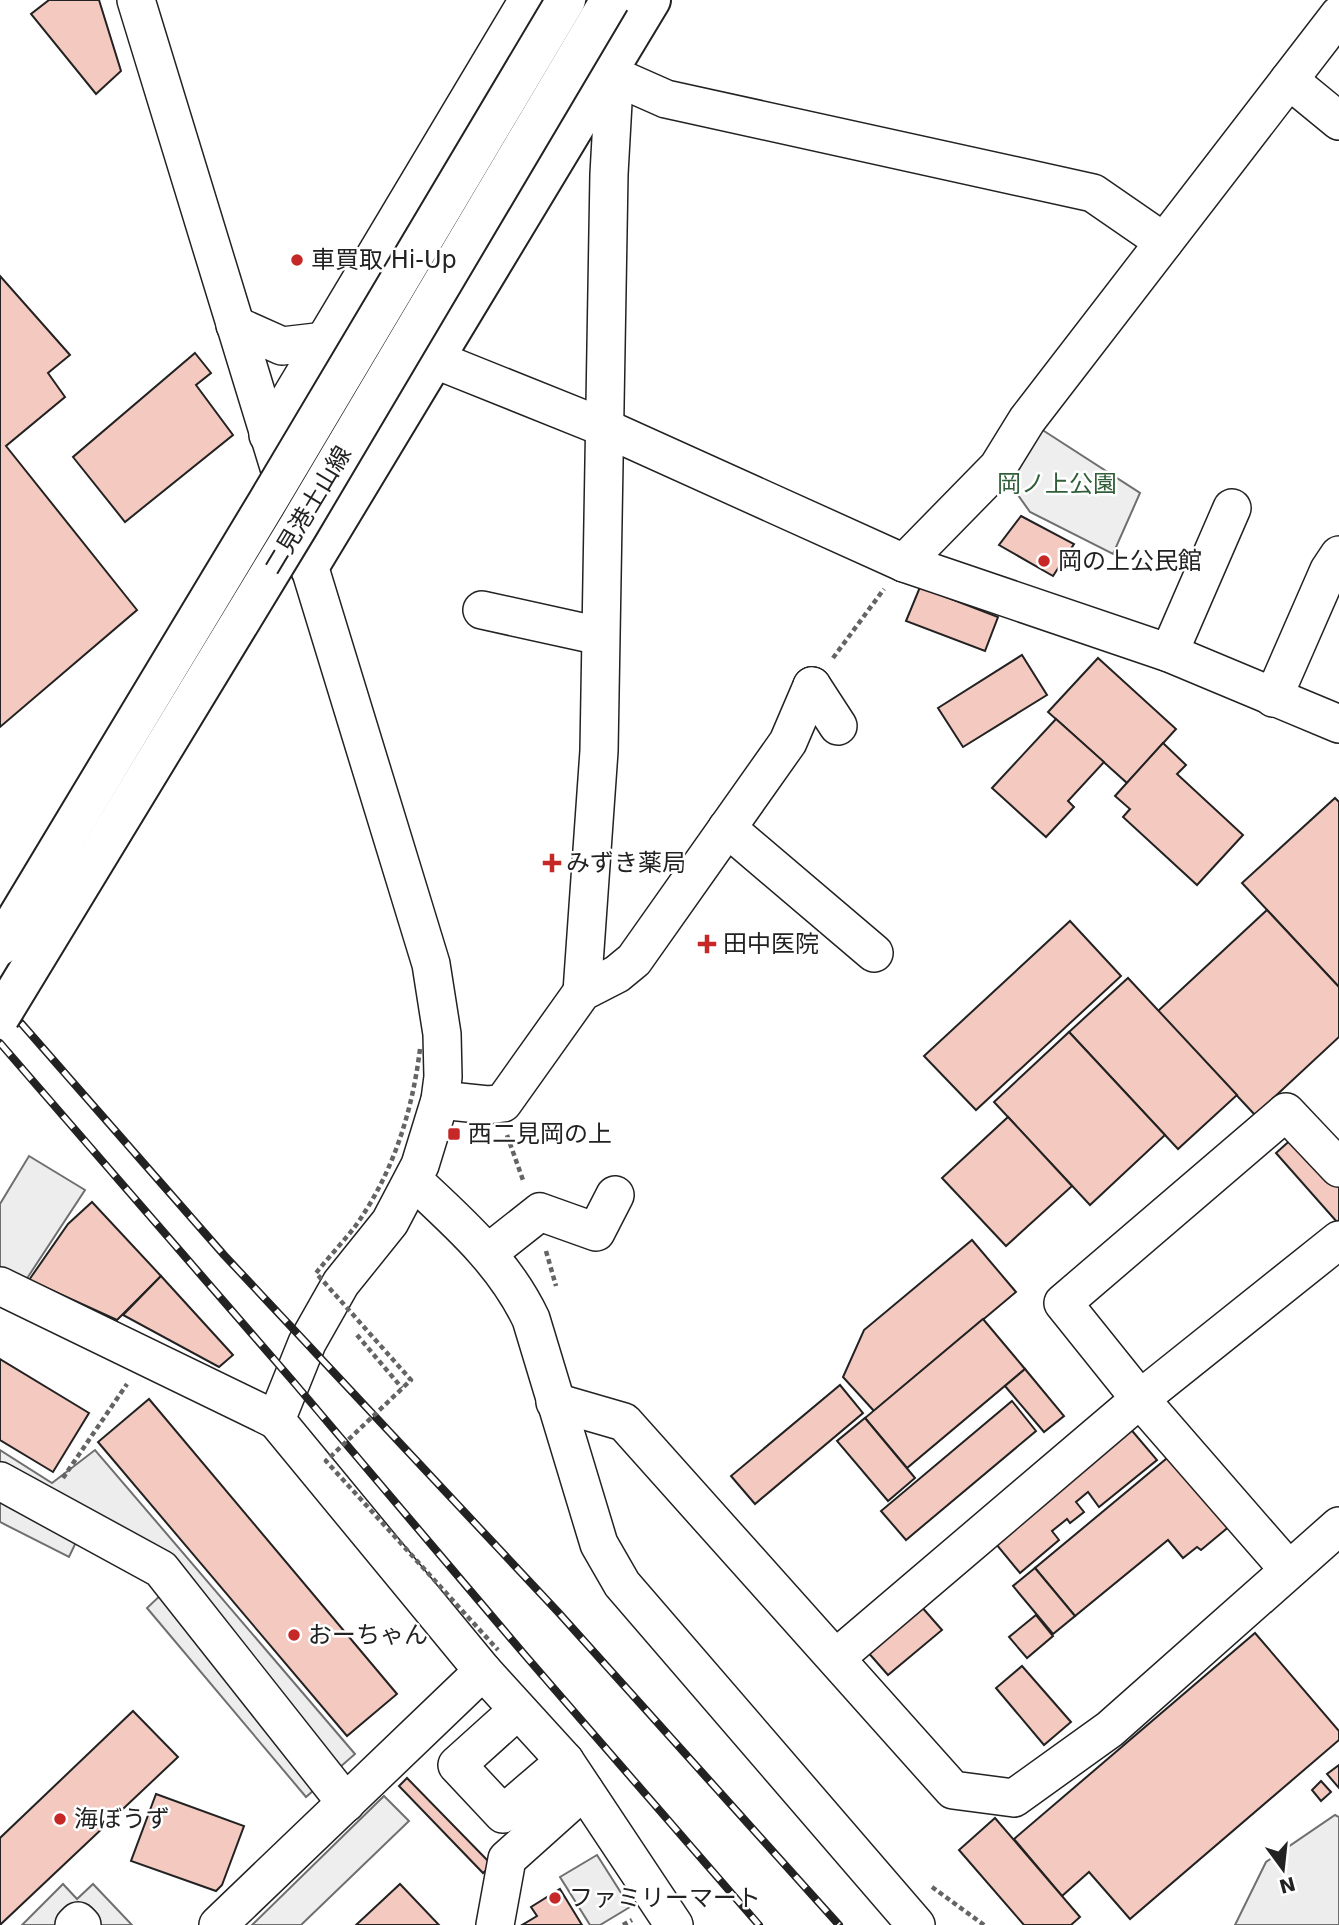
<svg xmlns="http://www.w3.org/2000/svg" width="1339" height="1925" viewBox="0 0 1339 1925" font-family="'DejaVu Sans','Noto Sans JP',sans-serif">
  <rect width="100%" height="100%" fill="#fff"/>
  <g fill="#eee" stroke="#6f6f6f" stroke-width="2">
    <path d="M1027,420L1140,493L1113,554L1030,512L998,467Z"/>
    <path d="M384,1796L409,1821L301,1925H252Z"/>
  </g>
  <g fill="#ededed" stroke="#6f6f6f" stroke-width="2">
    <path d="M29,1156L85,1190L24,1283L0,1271V1204Z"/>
    <path d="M0,1450L52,1483L95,1450L355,1754L306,1797L147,1608L164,1592L78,1538L69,1557L0,1522Z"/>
    <path d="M1335,1815L1339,1817V1925H1235L1266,1862Z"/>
    <path d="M597,1855L630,1907L600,1925H590L560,1877Z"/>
    <path d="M63,1884L77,1899L93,1884L132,1925H22Z"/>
  </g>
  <g fill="#f3c9c0" stroke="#222" stroke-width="2">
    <path d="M49,0H99L121,71L96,94L31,14Z"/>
    <path d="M0,276L70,355L48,373L65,397L6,446L137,610L0,727Z"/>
    <path d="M195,353L211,373L196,385L233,435L125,522L73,457Z"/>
    <path d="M1021,516L1074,544L1053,576L999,545Z"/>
    <path d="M920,587L998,617L985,651L906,621Z"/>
    <path d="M1022,655L1047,695L963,747L938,708Z"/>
    <path d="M1098,658L1176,729L1127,783L1048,712Z"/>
    <path d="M1056,719L1104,762L1068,801L1074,807L1046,837L992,788Z"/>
    <path d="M1163,743L1186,765L1177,774L1243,835L1197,885L1123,817L1130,809L1115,796Z"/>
    <path d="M1335,798L1339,802V987L1242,883Z"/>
    <path d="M1267,910L1339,987V1037L1255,1115L1158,1011Z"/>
    <path d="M1070,921L1121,976L976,1110L924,1056Z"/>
    <path d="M1128,978L1237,1095L1178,1149L1069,1032Z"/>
    <path d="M1069,1032L1165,1135L1090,1205L994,1102Z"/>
    <path d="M1008,1117L1072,1186L1006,1246L942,1178Z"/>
    <path d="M1295,1136L1339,1186V1220L1337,1222L1276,1153Z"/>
    <path d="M92,1202L161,1276L117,1320L29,1280L68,1224Z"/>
    <path d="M972,1240L1016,1292L874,1411L843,1377L864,1330Z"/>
    <path d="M161,1276L233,1355L219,1367L123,1315Z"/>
    <path d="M983,1319L1025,1369L907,1468L865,1418Z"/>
    <path d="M0,1359L89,1413L53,1472L0,1440Z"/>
    <path d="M1025,1369L1064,1416L1044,1432L1005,1386Z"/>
    <path d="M840,1385L863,1413L755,1504L731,1476Z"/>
    <path d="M149,1399L397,1694L347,1736L98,1442Z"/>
    <path d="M1012,1401L1036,1431L906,1540L881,1511Z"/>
    <path d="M865,1418L915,1478L888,1501L837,1441Z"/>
    <path d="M1128,1426L1157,1460L1099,1507L1088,1492L1076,1502L1084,1512L1070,1523L1067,1519L1052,1531L1059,1540L1020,1573L991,1538Z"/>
    <path d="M1178,1449L1237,1520L1201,1550L1197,1547L1183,1558L1168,1540L1075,1616L1035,1568Z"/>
    <path d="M1035,1568L1075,1616L1053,1634L1013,1586Z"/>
    <path d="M920,1605L942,1630L888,1675L866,1650Z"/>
    <path d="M1036,1615L1053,1636L1027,1658L1009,1637Z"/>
    <path d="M1255,1633L1339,1731V1740L1130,1919L1089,1872L1062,1896L1014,1839Z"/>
    <path d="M1022,1666L1071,1722L1044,1745L996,1688Z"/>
    <path d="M133,1711L178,1757L0,1925V1838Z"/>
    <path d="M1339,1765V1788L1327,1774Z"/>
    <path d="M407,1778L492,1865L483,1873L399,1786Z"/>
    <path d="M1321,1781L1331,1792L1321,1801L1312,1790Z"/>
    <path d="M156,1794L244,1826L222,1885L216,1891L131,1861Z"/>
    <path d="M995,1818L1080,1917L1071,1925H1024L959,1850Z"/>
    <path d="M400,1884L439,1925H356Z"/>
    <path d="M560,1889L582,1925H522L537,1916L531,1907Z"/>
  </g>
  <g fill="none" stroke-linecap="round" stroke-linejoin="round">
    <g stroke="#222" stroke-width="40">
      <g id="minor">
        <path d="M136,0L431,964L442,1034L443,1077L440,1100L420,1165L390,1222L341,1283L307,1343L276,1420L483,1671L565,1761L674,1925"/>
        <path d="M614,76L666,99L1093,193L1164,242"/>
        <path d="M1289,80L1339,121"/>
        <path d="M235,325L282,346L325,341L436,360L603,427L904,563L1169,653L1339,724"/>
        <path d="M268,435L528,0"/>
        <path d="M904,563L998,467L1027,420L1339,15"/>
        <path d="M482,610L600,636"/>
        <path d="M1169,653L1232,508"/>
        <path d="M812,686L838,726"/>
        <path d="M1273,698L1329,570L1339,555"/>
        <path d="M727,828L874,953"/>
        <path d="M582,992L599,751L609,174L616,49"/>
        <path d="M440,1100L488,1105L503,1103L582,992L617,974L634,960L788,742L812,686"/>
        <path d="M413,1180C458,1222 504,1262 531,1319L599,1544L622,1584L916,1925"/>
        <path d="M488,1253L540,1212L596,1232L615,1195"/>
        <path d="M0,1286L276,1420"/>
        <path d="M555,1402L624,1422L953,1790L1014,1798L1110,1729L1339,1526"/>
        <path d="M0,1481L161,1569L346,1803"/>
        <path d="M1288,1569L1140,1399L1063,1303L1286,1112L1339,1168"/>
        <path d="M837,1657L1140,1399L1339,1240"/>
        <path d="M518,1710L457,1765L503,1814L565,1761"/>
        <path d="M74,1925L78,1921L82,1925"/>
        <path d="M218,1925L483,1671"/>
        <path d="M495,1925L507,1859L584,1790"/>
      </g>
    </g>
    <g stroke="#222" stroke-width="42">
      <path id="major" d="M309,567L651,0"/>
    </g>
    <g stroke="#646464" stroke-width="4.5" stroke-dasharray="5 3.5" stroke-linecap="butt">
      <path d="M833,658L884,589"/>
      <path d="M507,1135L524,1183"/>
      <path d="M546,1251L556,1286"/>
      <path d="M357,1335L402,1388"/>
      <path d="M63,1478L127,1384"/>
      <path d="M932,1887L984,1925"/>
      <path d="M623,1925L632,1920"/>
    </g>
    <use href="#minor" stroke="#fff" stroke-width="37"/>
    <use href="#major" stroke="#fff" stroke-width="38"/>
    <g stroke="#222" stroke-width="8">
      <g id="rail">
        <path d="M0,999L224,1255L558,1612L839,1925"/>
        <path d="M0,1043L291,1379L524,1654L759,1925"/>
      </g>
    </g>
    <use href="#rail" stroke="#fff" stroke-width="5" stroke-dasharray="16" stroke-linecap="butt"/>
    <g stroke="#222" stroke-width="42" stroke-linecap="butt">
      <g id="major-bridge">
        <path d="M0,946L268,501L566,0"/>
        <path d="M0,1017L299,525L610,0"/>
      </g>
    </g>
    <path stroke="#646464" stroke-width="4.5" stroke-dasharray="5 3.5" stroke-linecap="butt" d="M420,1049C412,1113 393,1174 354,1228C342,1243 328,1258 316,1273L411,1380L326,1461L498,1650"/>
    <use href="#major-bridge" stroke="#fff" stroke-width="38"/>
  </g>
  <g fill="#c62828" stroke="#fff" stroke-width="2.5">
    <circle cx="297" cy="260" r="7"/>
    <circle cx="1044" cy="561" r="7"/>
    <path d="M548.5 852.5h7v7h7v7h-7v7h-7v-7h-7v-7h7z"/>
    <path d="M703.5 933.5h7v7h7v7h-7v7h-7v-7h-7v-7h7z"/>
    <rect x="447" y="1127" width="14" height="14" rx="3.5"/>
    <circle cx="294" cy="1635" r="7"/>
    <circle cx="60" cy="1819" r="7"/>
    <circle cx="555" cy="1898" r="7"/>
  </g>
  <g text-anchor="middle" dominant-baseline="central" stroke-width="5" stroke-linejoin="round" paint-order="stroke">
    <g font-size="24" fill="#222" stroke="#fff" text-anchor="start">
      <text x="311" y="260">車買取 Hi-Up</text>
      <text x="1058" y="561">岡の上公民館</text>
      <text x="566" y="863">みずき薬局</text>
      <text x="723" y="944">田中医院</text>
      <text x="468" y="1134">西二見岡の上</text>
      <text x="308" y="1635">おーちゃん</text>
      <text x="74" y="1819">海ぼうず</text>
      <text x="569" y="1898">ファミリーマート</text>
    </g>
    <g font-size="24" fill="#2f5e38" stroke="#fff">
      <text x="1057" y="484">岡ノ上公園</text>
    </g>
    <g font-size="24" fill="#222" stroke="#fff">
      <text transform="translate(308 510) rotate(-59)">二見港土山線</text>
    </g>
  </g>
  <g transform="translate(1283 1869) rotate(165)" stroke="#ffffff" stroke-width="5" paint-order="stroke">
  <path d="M0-5L12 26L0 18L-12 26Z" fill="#222222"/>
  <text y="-10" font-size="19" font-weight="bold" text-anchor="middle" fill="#222222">N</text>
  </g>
</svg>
